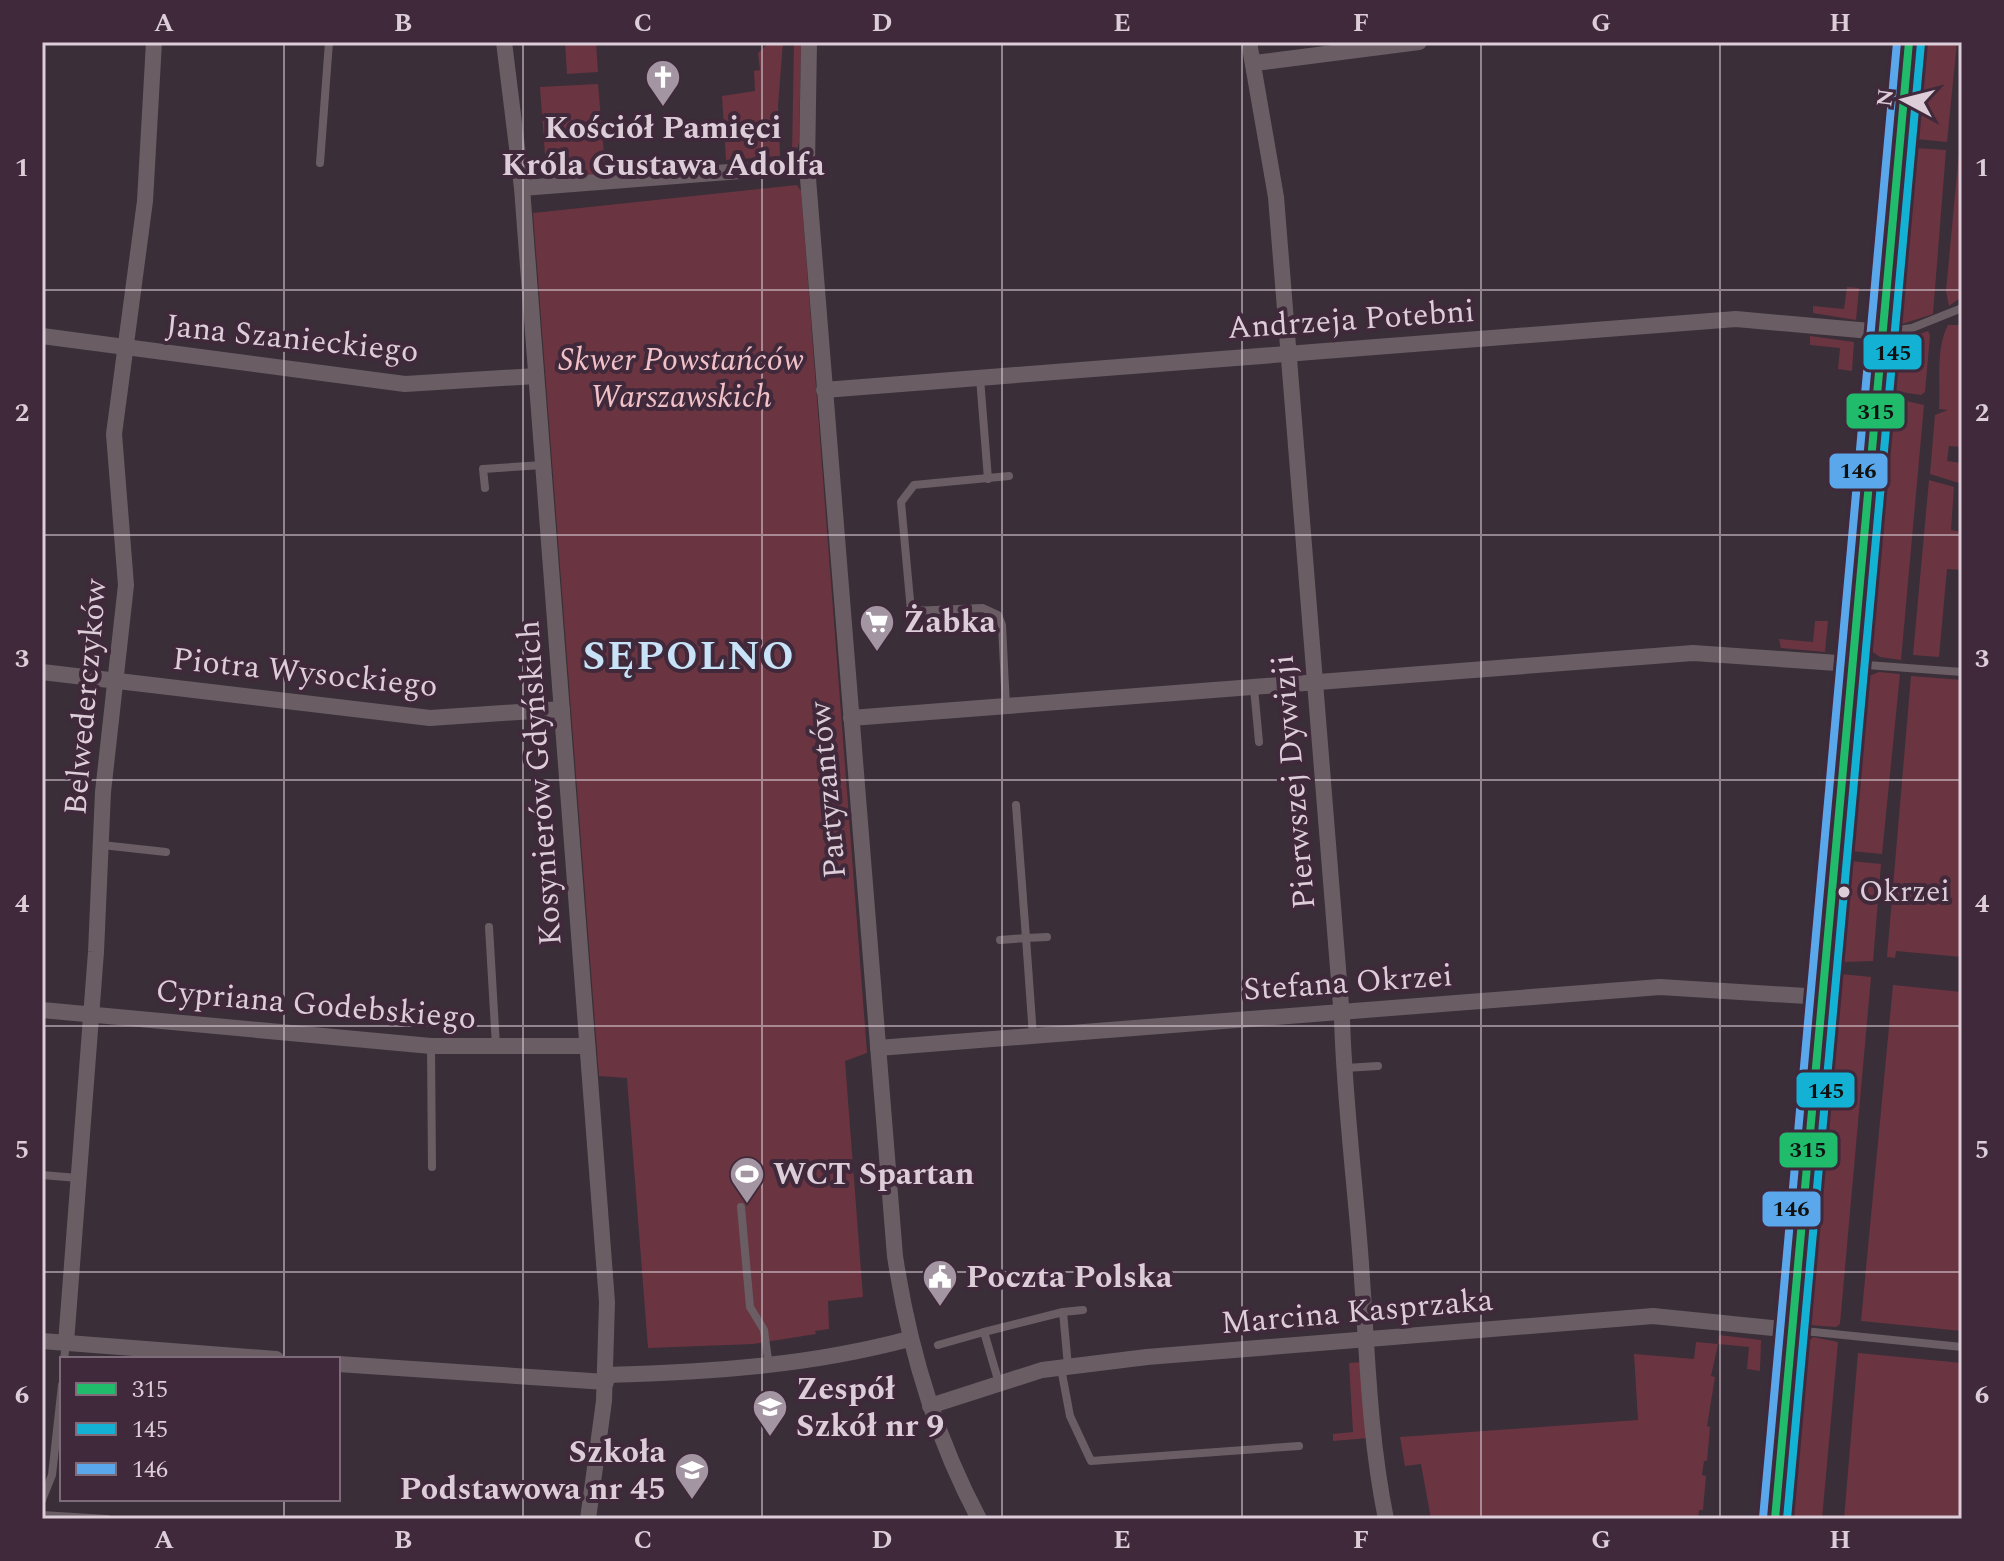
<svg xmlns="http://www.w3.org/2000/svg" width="2004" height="1561" viewBox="0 0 2004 1561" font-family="Spectral,serif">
  <rect width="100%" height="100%" fill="#3a2e38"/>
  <g fill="#6a3540">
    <path d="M565,42H596L598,72L567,74Z"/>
    <path d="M770,42H783L778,106L780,156L726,160L722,96L755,91L754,71L760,70L758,53Z"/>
    <path d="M1924,42H1957L1947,142L1916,139Z"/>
    <path d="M794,43H801L799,142L796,153H792Z"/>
    <path d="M598,84L605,166L596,179L547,182L540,87Z"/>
    <path d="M1962,121L1959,299L1949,306L1946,291Z"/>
    <path d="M1916,148L1946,150L1933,314L1899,325Z"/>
    <path d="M797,185L801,191L867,1053L845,1061L863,1297L828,1301L829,1329L815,1331L816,1334L753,1344L648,1348L627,1078L599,1076L533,213Z"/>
    <path d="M1847,287L1859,288L1856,320L1813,313V306L1844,309Z"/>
    <path d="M1948,325H1962V447L1949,446L1947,461L1961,463L1962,455V484L1930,474L1935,415L1948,410L1939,409C1941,383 1935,350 1948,325Z"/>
    <path d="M1928,331L1930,335L1925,392L1921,395L1894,391L1899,341Z"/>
    <path d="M1810,336L1854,342L1852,371L1838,369L1840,348L1810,345Z"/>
    <path d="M1893,398L1924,405L1901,660L1880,657L1870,650Z"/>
    <path d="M1929,480L1954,487L1951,530L1962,532V570L1947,569L1939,657L1913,655Z"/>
    <path d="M1815,621H1828L1825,652L1781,648L1779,639L1813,642Z"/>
    <path d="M1879,672L1900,674L1882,854L1851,851L1867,681L1869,676Z"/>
    <path d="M1911,676L1962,680V957L1896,951L1895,958L1887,957Z"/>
    <path d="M1850,861L1881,864L1873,961L1843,962Z"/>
    <path d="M1841,974L1871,977L1840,1324L1836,1327L1809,1325Z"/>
    <path d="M1893,985L1962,992V1331L1861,1321Z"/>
    <path d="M1719,1335L1761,1340L1760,1371L1747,1369L1749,1347L1718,1344L1711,1376L1715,1377L1707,1426L1710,1427L1707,1461H1704L1702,1475L1706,1476L1703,1510H1699L1698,1519H1431L1421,1464L1405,1466L1400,1437L1638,1420L1634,1354L1694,1359L1696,1342L1718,1344Z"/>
    <path d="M1813,1337L1838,1342L1822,1519H1791L1807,1343Z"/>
    <path d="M1858,1353L1962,1363V1519H1844Z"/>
    <path d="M1362,1362L1369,1438L1333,1441V1434L1353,1432L1349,1363Z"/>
  </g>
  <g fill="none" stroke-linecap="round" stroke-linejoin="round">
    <g stroke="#6a5e64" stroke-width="8">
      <path d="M320,163L329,42"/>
      <path d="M1883,332L1912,328L1962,308"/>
      <path d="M980,378L988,479"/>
      <path d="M485,488L483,469L543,465"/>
      <path d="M1853,664L1962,672"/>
      <path d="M1254,688L1259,742"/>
      <path d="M1006,707L1002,625L998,615L983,608L911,611L901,502L914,485L1009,476"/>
      <path d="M1016,805L1026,938L1047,937"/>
      <path d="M102,845L166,852"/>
      <path d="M489,927L496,1046"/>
      <path d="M1000,940L1026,938L1033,1036"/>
      <path d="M431,1046L432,1167"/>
      <path d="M1345,1068L1378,1066"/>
      <path d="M42,1175L78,1178"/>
      <path d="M741,1207L750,1307L764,1330L769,1367"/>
      <path d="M1063,1312L1083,1310"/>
      <path d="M1794,1330L1962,1347"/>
      <path d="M984,1332L1063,1312L1068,1366"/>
      <path d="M938,1345L984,1332L999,1383"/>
      <path d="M64,1359L66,1344"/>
      <path d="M1061,1368L1070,1416L1091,1461L1299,1446"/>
      <path d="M42,1500L52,1475L62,1385"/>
      <path d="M42,1515L107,1519"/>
    </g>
    <g stroke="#6a5e64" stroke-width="16">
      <path d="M504,42L522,188L607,1302L604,1401L588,1519"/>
      <path d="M809,42L807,166L895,1256C909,1349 935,1436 979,1519"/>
      <path d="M1249,42L1276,197L1342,1018C1344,1092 1353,1165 1359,1238C1367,1332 1367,1426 1386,1519"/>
      <path d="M1255,63L1419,42"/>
      <path d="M522,188L807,166"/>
      <path d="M42,336L405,384L536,376"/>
      <path d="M824,390L1736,319L1882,332"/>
      <path d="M42,672L430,718L562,709"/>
      <path d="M851,718L1693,653L1852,664"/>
      <path d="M42,1010L431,1046H587"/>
      <path d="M878,1048L1660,987L1822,997"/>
      <path d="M42,1341L276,1359"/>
      <path d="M66,1343L96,952L103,792L126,585L114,434L145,201L154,42"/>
      <path d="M338,1364L606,1382"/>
      <path d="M606,1375C710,1372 808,1366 909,1339"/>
      <path d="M930,1406L1042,1370L1147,1357L1653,1316L1793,1330"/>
    </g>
    <path stroke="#76696f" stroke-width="22" d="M1775,1519L1909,42"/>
    <g stroke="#3f293b" stroke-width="14">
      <path id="bus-1" d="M1775,1519L1909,42"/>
    </g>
    <g stroke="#3f293b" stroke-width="14">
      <path id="bus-2" d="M1787,1519L1921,43"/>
    </g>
    <g stroke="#3f293b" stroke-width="14">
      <path id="bus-3" d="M1763,1518L1897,42"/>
    </g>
    <use href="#bus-1" stroke="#20bc6c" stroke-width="8"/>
    <use href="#bus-2" stroke="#13b2d5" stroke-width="8"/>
    <use href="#bus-3" stroke="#5aa8eb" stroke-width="8"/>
  </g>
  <path fill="none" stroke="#dccdd9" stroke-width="2" stroke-opacity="0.55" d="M284,42V1359M523,42V1519M762,42V1519M1002,42V1519M1242,42V1519M1481,42V1519M1720,42V1519M42,290H1962M42,535H1962M42,780H1962M42,1026H1962M42,1272H1962M284,1499V1519"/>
  <defs>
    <g id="church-pin" transform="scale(1.8)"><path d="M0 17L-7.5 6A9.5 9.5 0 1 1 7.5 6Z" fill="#a395a1" stroke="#3f293b"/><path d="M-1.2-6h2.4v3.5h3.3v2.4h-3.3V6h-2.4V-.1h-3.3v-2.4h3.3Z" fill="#fff"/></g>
    <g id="supermarket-pin" transform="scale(1.8)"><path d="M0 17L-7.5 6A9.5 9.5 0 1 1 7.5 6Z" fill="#a395a1" stroke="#3f293b"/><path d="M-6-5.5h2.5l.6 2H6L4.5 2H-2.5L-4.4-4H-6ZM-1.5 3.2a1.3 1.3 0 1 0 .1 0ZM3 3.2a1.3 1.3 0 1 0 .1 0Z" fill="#fff"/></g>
    <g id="stadium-pin" transform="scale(1.8)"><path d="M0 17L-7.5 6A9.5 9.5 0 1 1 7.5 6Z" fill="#a395a1" stroke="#3f293b"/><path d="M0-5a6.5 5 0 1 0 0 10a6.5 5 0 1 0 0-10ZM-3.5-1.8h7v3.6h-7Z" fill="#fff"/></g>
    <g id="civic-pin" transform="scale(1.8)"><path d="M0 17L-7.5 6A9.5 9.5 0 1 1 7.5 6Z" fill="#a395a1" stroke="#3f293b"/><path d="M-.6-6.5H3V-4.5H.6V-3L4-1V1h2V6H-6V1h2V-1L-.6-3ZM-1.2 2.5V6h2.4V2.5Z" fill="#fff"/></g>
    <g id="school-pin" transform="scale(1.8)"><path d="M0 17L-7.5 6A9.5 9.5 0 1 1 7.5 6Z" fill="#a395a1" stroke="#3f293b"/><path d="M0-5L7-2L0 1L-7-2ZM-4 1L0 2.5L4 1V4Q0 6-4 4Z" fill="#fff"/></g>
  </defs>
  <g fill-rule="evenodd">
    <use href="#church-pin" x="663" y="77"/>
    <use href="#supermarket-pin" x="877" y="622"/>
    <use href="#stadium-pin" x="747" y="1174"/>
    <use href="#civic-pin" x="940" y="1277"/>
    <use href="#school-pin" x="770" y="1407"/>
    <use href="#school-pin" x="692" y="1470"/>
  </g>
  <circle fill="#dccdd9" stroke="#3f293b" stroke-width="3" cx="1844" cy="892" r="7"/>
  <g text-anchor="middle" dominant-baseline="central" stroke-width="8" stroke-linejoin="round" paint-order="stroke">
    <g font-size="30" fill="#dccdd9" stroke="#3f293b" text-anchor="start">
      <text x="1859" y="892">Okrzei</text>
    </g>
    <g font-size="32" font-weight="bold" fill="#dccdd9" stroke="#3f293b" text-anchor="start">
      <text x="663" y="128" text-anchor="middle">Kościół Pamięci<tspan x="663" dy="37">Króla Gustawa Adolfa</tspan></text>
      <text x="903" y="622">Żabka</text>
      <text x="773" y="1174">WCT Spartan</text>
      <text x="966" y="1277">Poczta Polska</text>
      <text x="796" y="1389">Zespół<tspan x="796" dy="37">Szkół nr 9</tspan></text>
      <text x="666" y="1452" text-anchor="end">Szkoła<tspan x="666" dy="37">Podstawowa nr 45</tspan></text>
    </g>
    <g font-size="32" fill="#dccdd9" stroke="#3f293b">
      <text transform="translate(1351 320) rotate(-4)">Andrzeja Potebni</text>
      <text transform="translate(292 339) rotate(6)">Jana Szanieckiego</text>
      <text transform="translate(305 673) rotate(6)">Piotra Wysockiego</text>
      <text transform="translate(86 697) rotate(-85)">Belwederczyków</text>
      <text transform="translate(1294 782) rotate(-95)">Pierwszej Dywizji</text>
      <text transform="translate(540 783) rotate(-94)">Kosynierów Gdyńskich</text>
      <text transform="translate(828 790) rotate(-95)">Partyzantów</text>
      <text transform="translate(1348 983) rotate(-4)">Stefana Okrzei</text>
      <text transform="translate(316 1005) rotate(5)">Cypriana Godebskiego</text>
      <text transform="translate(1357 1312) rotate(-5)">Marcina Kasprzaka</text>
    </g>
    <g font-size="32" font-style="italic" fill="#f1c1c7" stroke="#3f293b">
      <text x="681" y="360">Skwer Powstańców<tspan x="681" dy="37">Warszawskich</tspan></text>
    </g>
    <g font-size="40" font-weight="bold" letter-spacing="2" fill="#c8e3f7" stroke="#3f293b">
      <text x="689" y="657">SĘPOLNO</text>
    </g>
  </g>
  <g stroke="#3f293b" stroke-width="3">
    <rect x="1862" y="333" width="61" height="38" rx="8" fill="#13b2d5"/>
    <rect x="1845" y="392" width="61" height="38" rx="8" fill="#20bc6c"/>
    <rect x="1828" y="452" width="61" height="38" rx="8" fill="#5aa8eb"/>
    <rect x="1795" y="1071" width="61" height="38" rx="8" fill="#13b2d5"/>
    <rect x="1778" y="1131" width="61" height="38" rx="8" fill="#20bc6c"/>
    <rect x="1761" y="1190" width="61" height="38" rx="8" fill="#5aa8eb"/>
  </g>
  <g font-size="22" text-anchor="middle" font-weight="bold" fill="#111">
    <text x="1893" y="360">145</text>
    <text x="1876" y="419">315</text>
    <text x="1858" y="478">146</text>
    <text x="1826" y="1098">145</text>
    <text x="1808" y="1157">315</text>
    <text x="1791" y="1216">146</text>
  </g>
  <rect width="2004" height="1561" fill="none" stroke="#3f293b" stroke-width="88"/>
  <rect x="60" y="1357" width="280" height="144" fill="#3f293b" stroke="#7e6b7a" stroke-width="2"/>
  <rect x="76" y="1383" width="40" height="12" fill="#20bc6c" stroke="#7e6b7a" stroke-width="2"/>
  <text x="132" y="1397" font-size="24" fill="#dccdd9">315</text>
  <rect x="76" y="1423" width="40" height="12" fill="#13b2d5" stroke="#7e6b7a" stroke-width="2"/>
  <text x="132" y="1437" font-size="24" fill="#dccdd9">145</text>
  <rect x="76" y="1463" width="40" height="12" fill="#5aa8eb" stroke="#7e6b7a" stroke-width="2"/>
  <text x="132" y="1477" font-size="24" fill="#dccdd9">146</text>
  <g transform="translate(1904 100) rotate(277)" stroke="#3f293b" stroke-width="6" paint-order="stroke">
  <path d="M0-6L14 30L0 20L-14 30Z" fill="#dccdd9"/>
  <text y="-12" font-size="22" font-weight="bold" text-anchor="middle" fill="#dccdd9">N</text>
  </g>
  <rect x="44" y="44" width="1916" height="1473" fill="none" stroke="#dccdd9" stroke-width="3"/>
  <g font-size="26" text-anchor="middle" font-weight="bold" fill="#dccdd9">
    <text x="164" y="31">A</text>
    <text x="403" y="31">B</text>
    <text x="643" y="31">C</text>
    <text x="882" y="31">D</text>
    <text x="1122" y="31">E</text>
    <text x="1361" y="31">F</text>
    <text x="1601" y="31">G</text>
    <text x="1840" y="31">H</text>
    <text x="22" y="176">1</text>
    <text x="1982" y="176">1</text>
    <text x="22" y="421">2</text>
    <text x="1982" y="421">2</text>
    <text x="22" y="667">3</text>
    <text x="1982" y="667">3</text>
    <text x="22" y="912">4</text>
    <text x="1982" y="912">4</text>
    <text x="22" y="1158">5</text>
    <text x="1982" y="1158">5</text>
    <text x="22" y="1403">6</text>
    <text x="1982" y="1403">6</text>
    <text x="164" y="1548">A</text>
    <text x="403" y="1548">B</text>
    <text x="643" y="1548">C</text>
    <text x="882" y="1548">D</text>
    <text x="1122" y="1548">E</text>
    <text x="1361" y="1548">F</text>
    <text x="1601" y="1548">G</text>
    <text x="1840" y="1548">H</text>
  </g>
</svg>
